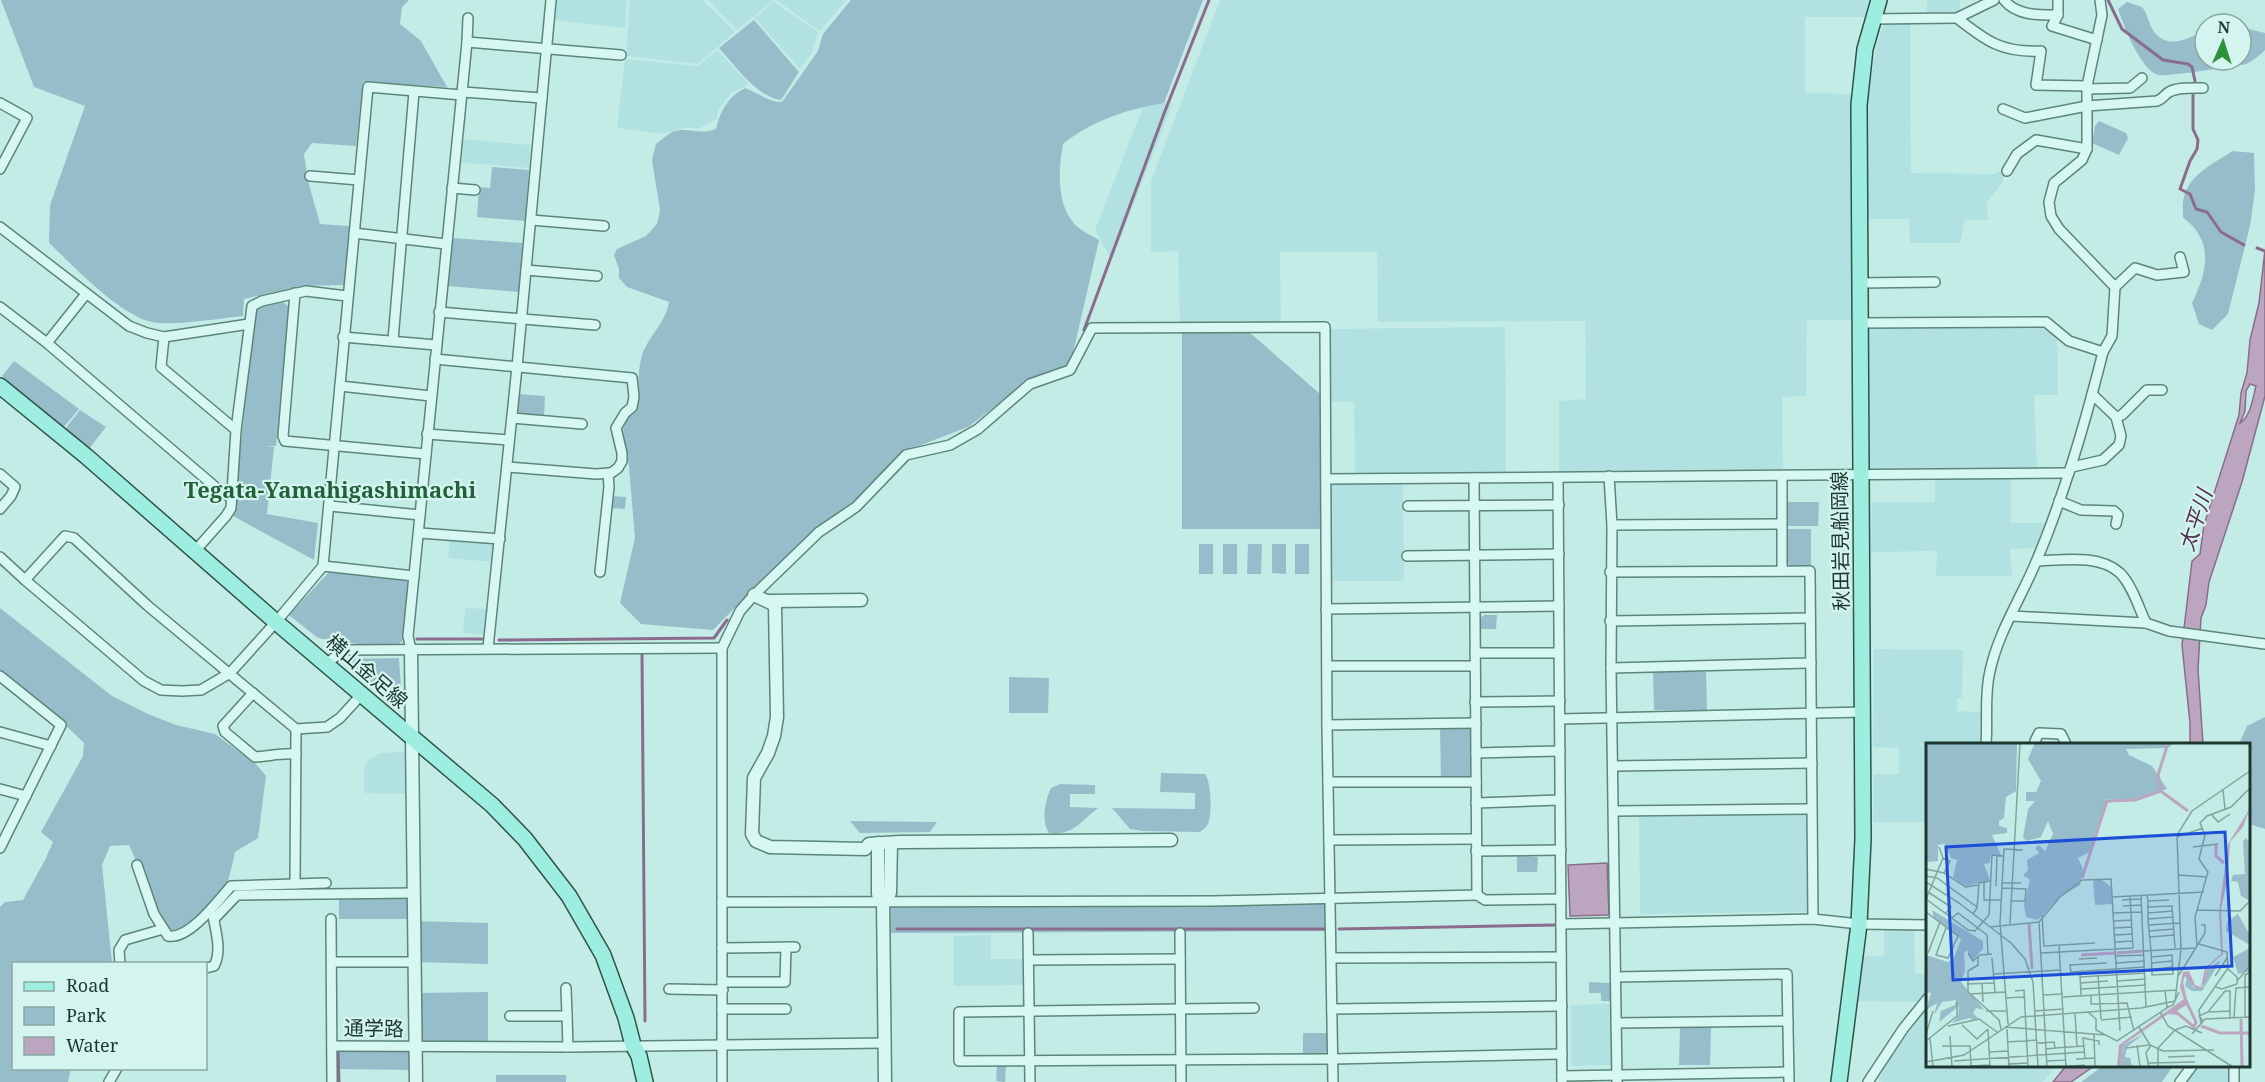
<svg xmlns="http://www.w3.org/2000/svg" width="2265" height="1082" viewBox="0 0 2265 1082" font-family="'Noto Serif','Noto Sans JP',serif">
  <rect width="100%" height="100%" fill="#c4ece6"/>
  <g fill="#b1e2e1">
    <path d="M555,0H627L625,28L553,20Z"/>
    <path d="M630,0H703L735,32L698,64L626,56Z"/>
    <path d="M708,0H774L737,30Z"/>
    <path d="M776,0H846L820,31Z"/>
    <path d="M1220,0H1873L1868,17H1805V93L1853,94V320H1807L1806,396L1782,397L1783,469L1559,471V401L1586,399L1585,321L1378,322L1377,252H1280L1281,324H1180L1178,251L1151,252V181Z"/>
    <rect x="1927" y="0" width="33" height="13"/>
    <path d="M774,2L818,32L811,54L800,69L755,18Z"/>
    <path d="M1885,22H1910L1911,173L1995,174L2005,169L2003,182L1986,203L1989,220H1965L1960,243H1910L1909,219H1867L1868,94L1878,38Z"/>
    <path d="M717,50L749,84L731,93L719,109L716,120L698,129L689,127L663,134L617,128L625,59L698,66Z"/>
    <path d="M1147,97L1172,105L1112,260L1095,230Z"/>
    <path d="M460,139L531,145L529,168L458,162Z"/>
    <path d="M1867,324L2049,325L2057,334L2058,395H2034L2037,467L1869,469Z"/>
    <path d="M1505,327L1506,472L1355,473L1354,402H1330L1329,329Z"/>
    <path d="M1935,477H2011V523H2046L2035,548L2010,549L2012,576H1936L1937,551L1871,552L1872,502H1935Z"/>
    <path d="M1334,483H1403L1404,581H1330V486Z"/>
    <path d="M450,538L495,541L494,562L448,558Z"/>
    <path d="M465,608L489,609L487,635L463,633Z"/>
    <path d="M1874,649L1963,650L1962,698H1957V711L1981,712L1980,744H1928L1927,822H1873L1874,774H1899V748L1873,747Z"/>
    <path d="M405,752L406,794L364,793V767L368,760L380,753Z"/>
    <path d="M1807,815L1808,912L1640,914L1639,817Z"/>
    <path d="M1884,929L1914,930L1915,973L1927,976V992L1920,1002L1856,1001L1864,956H1884Z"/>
    <path d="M991,935V959H1025V985L954,986V936Z"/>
    <path d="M1612,1004V1065L1571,1066V1005Z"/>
    <path d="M1927,1008L1928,1066H2056L2043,1082H1882L1878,1080L1892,1055Z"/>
    <path d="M2194,1066H2231L2230,1082H2183Z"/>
  </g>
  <g fill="#98bdca">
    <path d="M1,0H409L402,7L400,24L421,41L447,87L363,82L356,146L312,143L304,154L308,181L320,224L350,226L344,285L302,286L244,299L243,316C216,319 187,324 160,323C126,323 74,266 49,243L50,205L85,106L34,87Z"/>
    <path d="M851,0H1203L1164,103C1128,109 1091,121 1063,144C1058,170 1056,210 1079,228C1085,233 1093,236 1099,240L1070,366L1018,389L968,427L908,450L858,498L824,523L774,568L713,630L641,624L620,603L635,538L629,467L623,430L626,416L638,405C639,387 637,369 643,352C651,334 666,321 669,302L627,287L619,278V269L614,255L617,249L646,236L657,224L660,210L652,160L656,144C661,140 667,135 672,132C689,126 697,136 716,129C721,110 727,98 745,88C758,93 769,102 782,102L818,51L823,34Z"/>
    <path d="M2127,2L2142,7C2148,14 2149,26 2155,33C2170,50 2189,38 2205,30V60H2241V27L2265,33V50C2260,55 2253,61 2246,64C2237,66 2165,77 2158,75C2140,69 2124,26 2118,9Z"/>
    <path d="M754,20L799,72L781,100C755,96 736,66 719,48Z"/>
    <path d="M2099,121L2126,133L2128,138L2119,155L2092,143L2095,126Z"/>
    <path d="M2233,151L2254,153L2255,191L2250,226L2228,314L2212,330L2199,324L2192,303C2202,282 2212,257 2199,235C2196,228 2188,222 2183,217C2183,211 2182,203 2184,197C2189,175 2215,162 2233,151Z"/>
    <path d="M492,167L529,170L525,221L477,217L479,187L490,188Z"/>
    <path d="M451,238L523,243L519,292L448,286Z"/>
    <path d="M283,302L289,307L285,366L276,446H266L274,447L267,514L318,523L314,560L233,516L255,312L261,307Z"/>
    <path d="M1182,329L1248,331L1320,394L1321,529H1182Z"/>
    <path d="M14,361L79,409L63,428L2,376Z"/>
    <path d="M518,394L545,396L544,416L521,414L517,410Z"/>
    <path d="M80,410L106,427L88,450L65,429Z"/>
    <path d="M611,496L626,497L625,509L610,508Z"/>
    <path d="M1787,502H1819L1818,526H1786Z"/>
    <path d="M1786,529H1811V567L1791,566L1786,562Z"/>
    <rect x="1199" y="544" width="14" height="30"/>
    <rect x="1223" y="544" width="14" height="30"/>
    <path d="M1248,544H1262L1261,574H1247Z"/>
    <path d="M1272,544H1286V574L1272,573Z"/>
    <rect x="1295" y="544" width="14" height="30"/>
    <path d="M329,572L405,580L410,584L404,639L398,645L358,644L318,638L289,615Z"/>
    <path d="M0,608L112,696L148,714L176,725L215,734L256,764L266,776L258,838L235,852C233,861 231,872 228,880C221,896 189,927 173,935L168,930L129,845L110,846L102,865L112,963L14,964V1068L71,1069L68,1082H0V907L5,902L23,900L45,860L53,842L41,832L83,756L84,743L54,714L0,670Z"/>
    <path d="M1485,615H1497L1496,629H1481V617Z"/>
    <path d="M399,658L402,704L346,665L353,659Z"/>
    <path d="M1653,672H1706L1707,710H1654Z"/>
    <path d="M1009,677L1049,678L1048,713H1009Z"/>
    <path d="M2265,717V829L2249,824L2248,744H2239L2247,726Z"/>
    <path d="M1476,723V782H1441L1440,724Z"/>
    <path d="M1161,773L1205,774C1211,781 1212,811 1209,821C1208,826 1204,829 1200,832L1143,831L1130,829L1112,808L1195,809V793L1160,792Z"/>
    <path d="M1060,784L1095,785V794H1070V807L1098,808C1081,821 1073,836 1049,833C1041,820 1045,801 1051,788Z"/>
    <path d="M850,821L937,822L930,832L860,833Z"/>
    <path d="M1517,856L1538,857L1537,872H1517Z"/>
    <rect x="339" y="896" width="70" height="23"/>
    <path d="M1331,898L1332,931L890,933L891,904Z"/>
    <path d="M414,921L488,923V964L414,962Z"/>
    <path d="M1589,982L1610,983V1001H1601V993H1589Z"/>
    <path d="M488,992V1045L416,1047L415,1070L332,1069V1044L415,1047L416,993Z"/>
    <path d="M1680,1027L1711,1028L1710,1065H1679Z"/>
    <path d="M1303,1033H1329V1049L1324,1054L1303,1053Z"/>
    <path d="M997,1065H1006L1005,1082L996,1081Z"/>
    <path d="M2103,1066H2173L2162,1082H2081Z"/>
    <rect x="496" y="1075" width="70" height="7"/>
  </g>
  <g fill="#bca6bf" stroke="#8a6d8d" stroke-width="1.5" fill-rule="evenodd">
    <path d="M2265,250V396L2242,482L2209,582L2206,605L2201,618L2198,669L2203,744H2190V723L2182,645L2192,561L2200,554L2204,525L2239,415L2241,393L2247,373L2250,340L2259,303ZM2250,384L2256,386C2253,397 2251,416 2240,423L2245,411L2246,391Z"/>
    <path d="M1607,863L1609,915L1570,916L1568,865Z"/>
    <path d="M2066,1066H2094L2071,1082H2053Z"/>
  </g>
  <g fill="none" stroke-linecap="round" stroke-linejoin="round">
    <g stroke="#8a6d8d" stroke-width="3">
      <path d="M2108,0L2122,29L2163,60L2188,64L2192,67L2195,81"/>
      <path d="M2193,95V129L2198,140L2197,149L2190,161L2180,189L2190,194L2196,209L2207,212L2221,232L2244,245"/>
      <path d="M2257,248L2265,251"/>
      <path d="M1084,330L1165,111L1209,0"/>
      <path d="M417,639H482"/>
      <path d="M499,640L714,638L727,620"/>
      <path d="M642,654L645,1021"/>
      <path d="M897,929H1330"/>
      <path d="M1339,929L1557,925"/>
      <path d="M338,1052L339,1082"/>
    </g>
    <g stroke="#5b8678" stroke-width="12">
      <g id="minor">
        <path d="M2004,0C2017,16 2038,15 2058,15L2052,26L2097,40"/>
        <path d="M2058,15V0"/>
        <path d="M1957,18C1986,41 2002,53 2041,51L2036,85L2087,86"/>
        <path d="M1873,19L1957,18L1994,0"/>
        <path d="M467,43L468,18"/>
        <path d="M2087,89L2130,88L2142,78"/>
        <path d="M463,92L542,98"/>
        <path d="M0,103L27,118L0,169"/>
        <path d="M2003,109L2025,118L2087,106L2157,101C2163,99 2164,95 2169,92C2178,87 2193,88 2203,88"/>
        <path d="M2007,171L2017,154L2036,140L2087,149"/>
        <path d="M310,176L359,180"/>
        <path d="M452,188L475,190"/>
        <path d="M531,220L604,226"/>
        <path d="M0,227L129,326L147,333L164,337L249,324"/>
        <path d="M354,233L446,244"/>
        <path d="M526,270L597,276"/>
        <path d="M1860,283L1935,282"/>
        <path d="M2115,287L2135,268L2157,275L2184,272L2180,257"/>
        <path d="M295,293L283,436L285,441L426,454"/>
        <path d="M0,307L47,343L220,491L232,498"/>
        <path d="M439,312L595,325"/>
        <path d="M1860,323L2046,322L2069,341L2103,352"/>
        <path d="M164,337L161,367L236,430"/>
        <path d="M343,337L436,345"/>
        <path d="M393,340L414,92"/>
        <path d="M47,343L86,294"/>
        <path d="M435,359L632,378L634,397L632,407L625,413L616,428L622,453V461L618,468L611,473L596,474L507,467"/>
        <path d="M340,386L431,396"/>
        <path d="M2116,417L2122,415L2147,390H2162"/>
        <path d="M512,418L582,424"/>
        <path d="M427,434L509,440"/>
        <path d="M2072,467L2103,460L2119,445L2121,436L2116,417L2092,394"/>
        <path d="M0,474L15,487L11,496L0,509"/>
        <path d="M1609,476L1612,525L1611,668L1617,1082"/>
        <path d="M1782,476V571"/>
        <path d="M1558,478L1562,1082"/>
        <path d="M1326,479L2069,473"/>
        <path d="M2059,501L2081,510L2114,511L2118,515L2116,524"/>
        <path d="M330,506L420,515"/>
        <path d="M1408,506L1559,505"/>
        <path d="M1612,525L1781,524"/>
        <path d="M420,533L500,539"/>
        <path d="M195,551L226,516L231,508L236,430L252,306L262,301L306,291L347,296"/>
        <path d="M1407,556L1559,554"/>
        <path d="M0,557L25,580L144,681L161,690L182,691L201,690L230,673L276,622L323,566L368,87L462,95"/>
        <path d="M2037,561C2063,560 2099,554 2120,573C2132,585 2139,608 2146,623"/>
        <path d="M323,566L414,576"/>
        <path d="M600,572L609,487L608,473"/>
        <path d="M1610,572L1810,571L1813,919"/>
        <path d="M25,580L65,536L74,538L148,606L296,729L327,727L340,718L362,694"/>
        <path d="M1326,609L1559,606"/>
        <path d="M2012,616L2146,623L2169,631L2265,644"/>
        <path d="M1610,621L1810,618"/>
        <path d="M488,648L517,367L551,0"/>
        <path d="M411,650L408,636L467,42L621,55"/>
        <path d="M1475,653H1559"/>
        <path d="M327,663L344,650L722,648"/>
        <path d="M1327,666H1475"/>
        <path d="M1611,668L1811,663"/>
        <path d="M0,676L61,725L0,848"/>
        <path d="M253,693L223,726L225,732L255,757C270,756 280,753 296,754"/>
        <path d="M1475,702L1560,701"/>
        <path d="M1560,719L1863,712"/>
        <path d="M1327,725L1476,723"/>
        <path d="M0,732L51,746"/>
        <path d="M2035,741L2039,733L2061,734L2066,744"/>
        <path d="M1986,744C1988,720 1984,695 1990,671C1998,633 2021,598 2036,562C2065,494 2085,424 2103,352L2112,336L2115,287L2059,229L2051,216L2049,202L2054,183L2082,160L2087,149V86L2102,15L2100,0"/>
        <path d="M1476,753L1560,751"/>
        <path d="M1614,766L1812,763"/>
        <path d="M1328,782H1476"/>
        <path d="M0,789L26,796"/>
        <path d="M1476,803L1560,800"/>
        <path d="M1614,811L1811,809"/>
        <path d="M1329,840L1476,839"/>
        <path d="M1476,851L1561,850"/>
        <path d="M137,865L154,914L168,936C189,940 218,901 231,886L326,883"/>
        <path d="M295,884L296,729"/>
        <path d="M1477,895L1485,900L1561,899"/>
        <path d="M722,902L1213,901L1477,895L1474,478"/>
        <path d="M214,919L237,895L414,893"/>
        <path d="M331,919L332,1082"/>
        <path d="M1561,924L1813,919L1859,924L1928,925"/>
        <path d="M1028,933L1030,1082"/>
        <path d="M1180,933L1181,1082"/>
        <path d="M722,948L795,947"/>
        <path d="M1332,958L1561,957"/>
        <path d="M1029,960L1180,959"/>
        <path d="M332,962H414"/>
        <path d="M120,964L119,950L125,940L163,929"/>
        <path d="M206,968L214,966C222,952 216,932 213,916"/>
        <path d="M1616,977L1787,974L1789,1082"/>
        <path d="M722,982H785L786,947"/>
        <path d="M566,988L567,1016"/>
        <path d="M669,989L723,990"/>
        <path d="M1254,1008L959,1012V1061L1333,1059L1562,1054"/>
        <path d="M722,1009H786"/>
        <path d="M1332,1009L1562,1006"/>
        <path d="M510,1016H567L568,1047"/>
        <path d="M1616,1023L1788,1021"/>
        <path d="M332,1046L568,1047L884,1043"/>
        <path d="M2234,1066V1082"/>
        <path d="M1562,1076L1789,1072"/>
        <path d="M109,1082L117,1068"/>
        <path d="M722,1082V648L740,611L754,595L819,532L856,507L906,455L950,445L978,429L1030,384L1070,370L1092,328L1325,327L1327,725L1333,1082"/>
        <path d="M1868,1082L1903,1029L1928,998"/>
        <path d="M2180,1082L2192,1066"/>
      </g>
    </g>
    <g stroke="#5b8678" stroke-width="15">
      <g id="tertiary">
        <path d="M754,595L775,605L777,717L774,736L768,753L754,778L752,834L756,841L770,847L865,849L869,844L900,842L1171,840"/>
        <path d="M770,601L861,600"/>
        <path d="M411,650L416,1082"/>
        <path d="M878,843V894L883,898L885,1082"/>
        <path d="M883,898L890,893L891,843"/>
      </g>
    </g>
    <g stroke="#2f5446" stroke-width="18">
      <g id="primary">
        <path d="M0,386L86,456L276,622L492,805L525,839L569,896L603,955L626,1018L633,1045L639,1056L645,1082"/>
        <path d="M1839,1082L1859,924L1863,839L1859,105L1865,49L1879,0"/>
      </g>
    </g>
    <use href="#minor" stroke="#d7f7f2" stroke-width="9"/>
    <use href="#tertiary" stroke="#d7f7f2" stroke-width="12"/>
    <use href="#primary" stroke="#9deee1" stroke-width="15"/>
  </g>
  <g text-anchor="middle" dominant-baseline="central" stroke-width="4.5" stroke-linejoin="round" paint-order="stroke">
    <g font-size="20" fill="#1e372e" stroke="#d3f4ef">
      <text transform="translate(1840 541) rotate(-91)">秋田岩見船岡線</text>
      <text transform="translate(367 671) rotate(41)">横山金足線</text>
      <text transform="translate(374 1028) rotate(1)">通学路</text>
    </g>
    <g font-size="21" font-style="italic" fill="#562e52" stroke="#d3f4ef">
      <text transform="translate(2195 520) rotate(-72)">太平川</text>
    </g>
    <g font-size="22" font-weight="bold" fill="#206137" stroke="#d3f4ef">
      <text x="330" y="489">Tegata-Yamahigashimachi</text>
    </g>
  </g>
  <g transform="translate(1926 743)">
    <rect width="324" height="324" fill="#c4ece6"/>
    <path d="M0,0H91L90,48L80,54L78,75L73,78V83L81,85V90L66,92L75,112H65L64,120L58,121L64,137L41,143L34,139L27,134L31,117L25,115L19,101L12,102V118L0,119ZM109,0H248L242,5L200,6L203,12L226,23L241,46L211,57L181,56L164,109L152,115L157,126L154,142L134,154L112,177L100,174L98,161L104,137L97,132L102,127L101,117L113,110L109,105L113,102L119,108L127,91L122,78L115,94L101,98L97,95L102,66L109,58H100V49H110L115,38L102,16ZM320,95L324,100V158L315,153L312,139L305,138L307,132L319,131L317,98ZM167,137H176L185,144L186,161L169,162ZM6,167L57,198V206L46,218L41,207L38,210L39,228L35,239L58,267L50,265L47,270L52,275L48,277L43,275L26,280L32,273L33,263L13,279L15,268L29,262L30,257L16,259L8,272L11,260L0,267L5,250L0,249V212L22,219L28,215L35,196L8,175ZM312,171L324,192V202L300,188L301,179ZM324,205V228L312,231L307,214ZM295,217L276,248H266L259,243L261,234L268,245L277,244L281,226ZM219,290L201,304L199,314L204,315L206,324H195L197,302Z" fill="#98bdca"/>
    <path d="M324,65L317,84L304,99L302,134L295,166L297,211L281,225L279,239L274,246L269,245L259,233L257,239L262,261L251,268L252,272L242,271L197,302L195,324H191L193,302L258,256L254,244L257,229L263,228L269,242L275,244L279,225L295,211L293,169L302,101Z" fill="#bca6bf"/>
    <path fill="none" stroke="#bca6bf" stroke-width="3" d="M236,49L262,68M290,102V113L298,120M156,135L181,58L209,57L235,48L232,32L242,0M103,181L106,226M191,210L217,208M155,212L189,210M250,269L268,284L270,279L260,258M315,276L316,324M275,283L294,290H324"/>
    <path fill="none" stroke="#82a49c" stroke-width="1.5" d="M297,47L299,66M286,72L292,79L304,71M251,94L277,85M267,104L292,101M17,115L24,118L18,130M0,126L18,130L40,144L52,142M253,132L281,134M0,133L11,135L51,164M58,138V157H75M0,139L33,160L85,200L99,216L107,239L112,324M76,140H95M70,143L71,113M76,145L100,146L99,158H85M2,149L25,164L20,170M221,152L222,158V176L223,188L225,207L226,232L247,231L246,212L225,214M215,153L220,265M186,154L278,149M0,156L42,187L49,188L63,172L66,112L77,113M0,156L17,115L13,104M196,157L215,156M222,158L243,157M197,163L215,162M222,164L246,163L249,205M271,167L314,168L324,158M0,169L32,193L22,215L10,212L20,185M187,170L216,169M222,170L247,168M47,171L51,165L53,140L64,138M116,172L118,203L169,200M26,175L32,170L61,192M222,176L247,174M188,178L206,177M84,181L94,0M222,182L254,180M64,184L113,179M188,185L206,184M223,188L248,186M61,192L62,211M188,192L207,191M224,194L248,192M189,199L207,198M273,201L301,209L302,225L273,267L275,281M133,202L140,324M271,203L269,174L282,129L273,116L279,92L274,80L281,73L305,64L324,45M218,208L270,205M2,210L14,179M42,210L47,218L54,212L66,211M115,210L207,205L204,153M190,213L218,212M52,214V222L42,228V249L73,277L75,286M66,215L69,249M153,216L171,215M181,220L144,222L145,229L219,224M190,220L219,218M225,220L247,218M302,226L311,234V241M219,227L247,224M67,231L135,227M154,232L155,252M172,232L175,276M253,232L279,190V182H275M289,233L301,215M154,234L219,230M312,237L324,222M191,238L220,236M56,240L57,259M154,240L182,238M41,241L68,240M290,244L296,246L311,241M155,246L220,242M89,248L98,247L102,324M44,251L79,249M117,252L137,251M165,252V261L201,260L208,288M137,254L250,247M79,255L98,254M240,265L247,262L253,249M60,268H80M108,268L138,266M162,269L170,276V287L191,298L241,265L239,247M234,269L242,283L307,324M283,269L304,268M149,270L151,304M308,274L310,245L324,244M319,274V232L324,229M175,277L206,274M277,278L273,273L282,269L299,248H304V275M82,281L74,180L78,106L97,107M36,282L51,296L62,286M22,283L53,276L71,289M79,284L180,292M213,284L224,302L237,308L288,307M81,286L83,324M62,287L64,324M0,291L7,268M168,291L169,324M266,291L279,276L324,274M24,293L26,324M4,295L7,324M0,298L31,273V259M82,299L111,297M111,300L128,299L129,305L120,306M211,302L214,324M16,303H44L45,324M129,305L158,303M200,305L223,302M63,309L82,308M242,314L269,313M150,316L169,315M159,316L157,295L173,298V302M28,318L158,309M121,318L140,317M0,319L38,312L95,274L215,265L249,258L255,206L251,92L266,68L324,28M223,320L269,319M83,321L102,320M45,323L64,322M121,324L113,179L134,154L156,137L185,136L194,288M136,324L159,322M223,324L220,310L225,302M232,324V305L249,287L260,283L276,290"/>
    <path fill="#1d4ed8" fill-opacity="0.15" stroke="#1d4ed8" stroke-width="3" d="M299,89L306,223L27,237L20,104Z"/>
    <rect width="324" height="324" fill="none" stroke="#1e372e" stroke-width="3"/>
  </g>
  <rect x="12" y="962" width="195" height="108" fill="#d3f4ef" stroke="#8ba8a2" stroke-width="1.5"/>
  <rect x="24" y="982" width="30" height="9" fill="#9deee1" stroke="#8ba8a2" stroke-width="1.5"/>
  <text x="66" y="992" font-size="18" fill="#1e372e">Road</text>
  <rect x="24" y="1007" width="30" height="18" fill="#98bdca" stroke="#8ba8a2" stroke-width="1.5"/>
  <text x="66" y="1022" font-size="18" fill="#1e372e">Park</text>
  <rect x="24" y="1037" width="30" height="18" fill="#bca6bf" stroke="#8ba8a2" stroke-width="1.5"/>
  <text x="66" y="1052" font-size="18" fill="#1e372e">Water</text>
  <g transform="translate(2223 42) rotate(3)"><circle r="28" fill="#d3f4ef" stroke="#8ba8a2" stroke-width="1.5"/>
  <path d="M0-4.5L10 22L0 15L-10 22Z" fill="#2d933b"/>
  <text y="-9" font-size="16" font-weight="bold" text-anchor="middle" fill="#1e372e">N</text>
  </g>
</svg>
